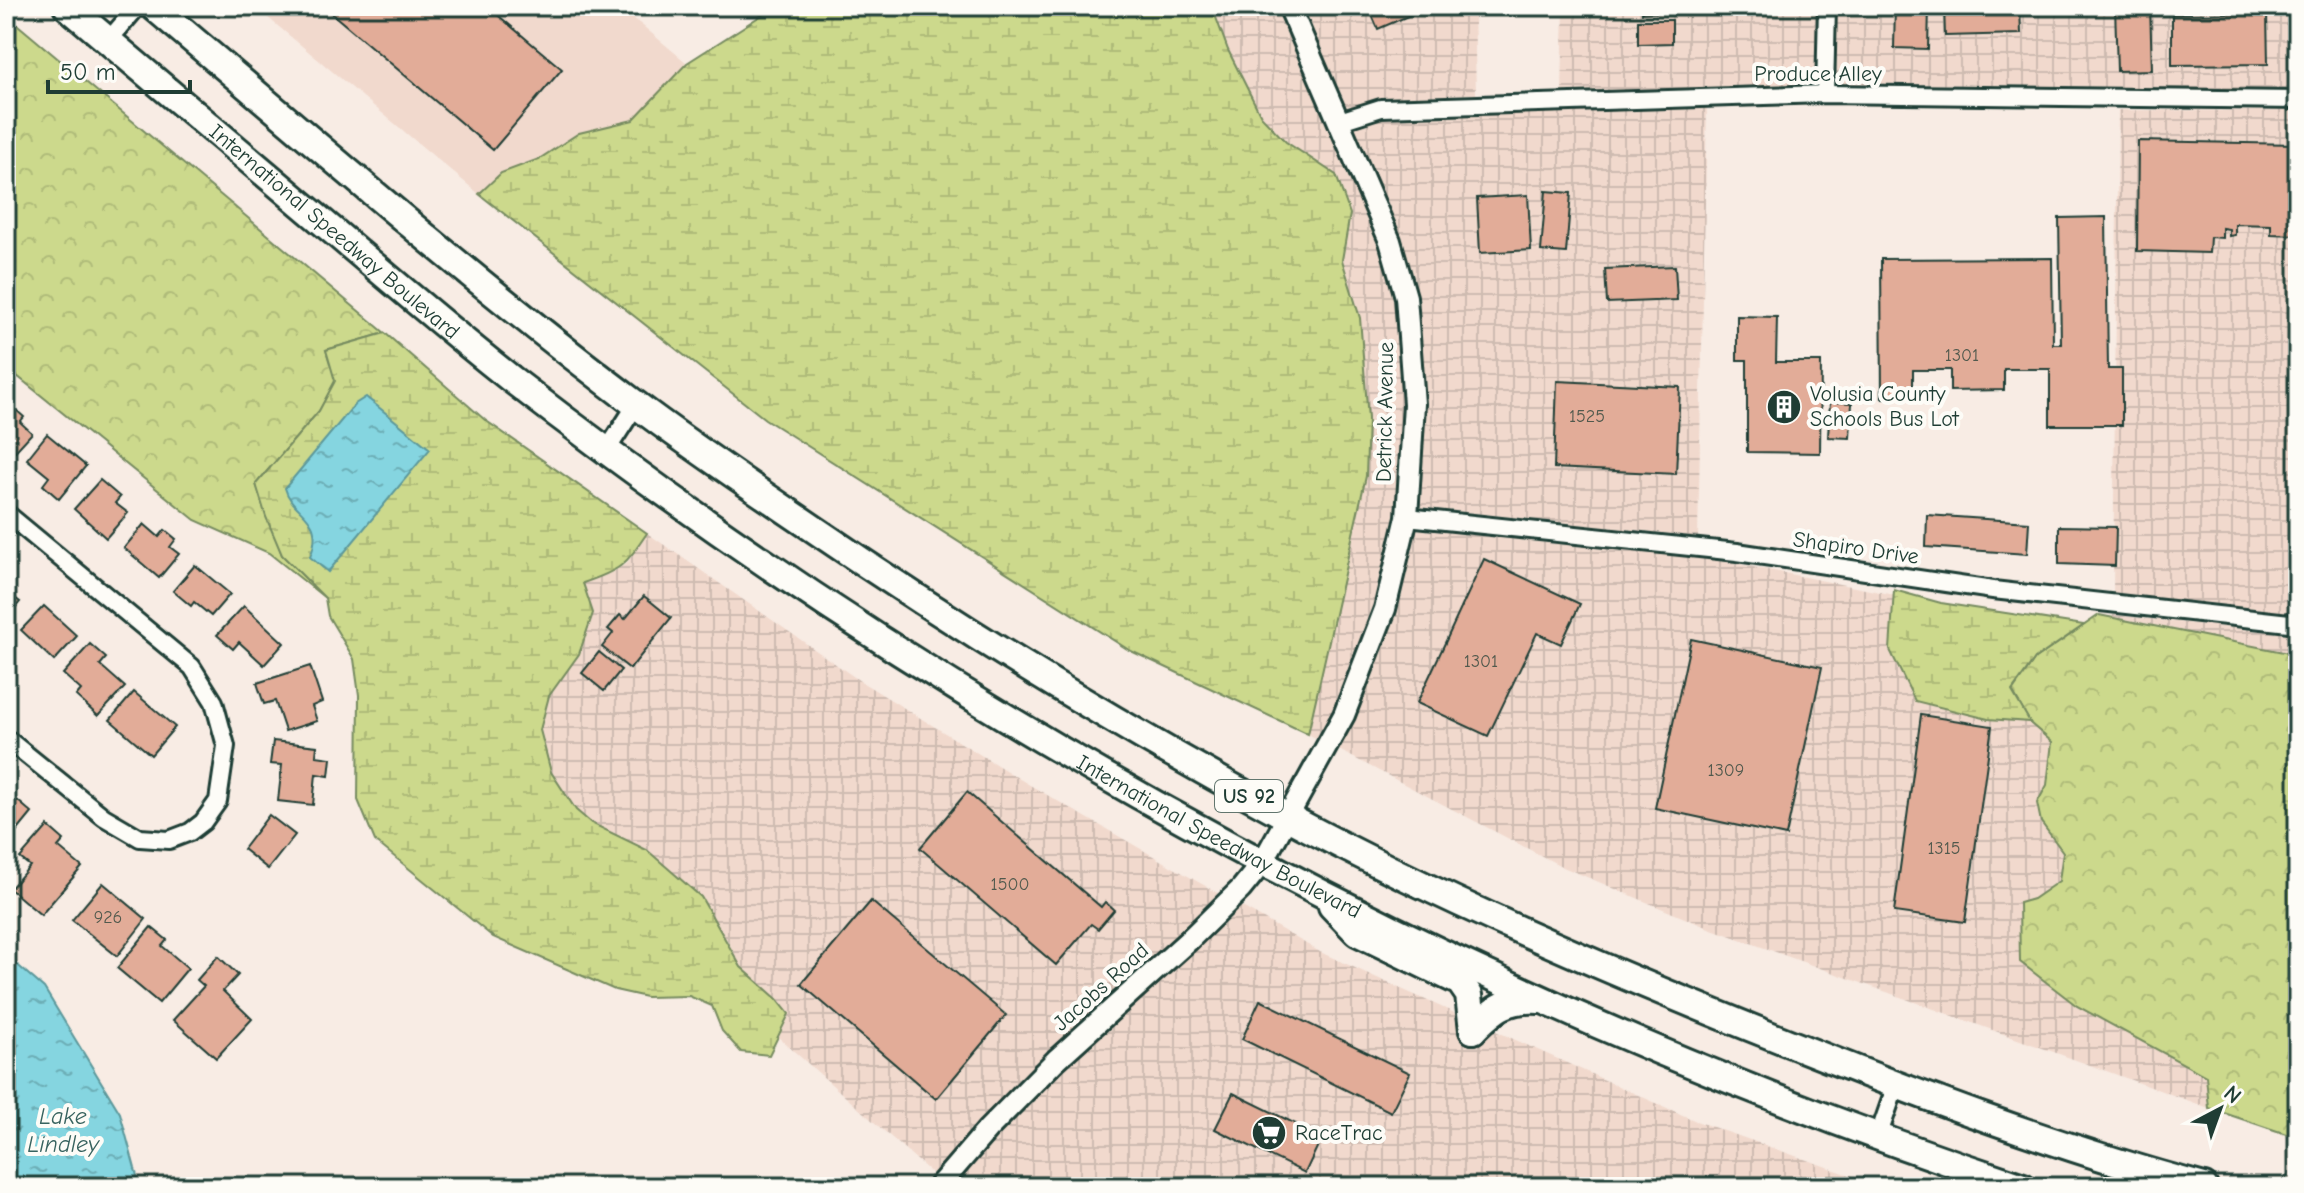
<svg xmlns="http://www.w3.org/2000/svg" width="2304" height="1193" viewBox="0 0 2304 1193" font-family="'Comic Neue',sans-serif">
  <defs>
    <pattern id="industrial-grid" width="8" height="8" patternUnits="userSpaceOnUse" patternTransform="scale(2)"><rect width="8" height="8" fill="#f1d9cd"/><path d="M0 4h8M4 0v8" fill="none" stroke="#cebbb1"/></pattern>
    <pattern id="forest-crowns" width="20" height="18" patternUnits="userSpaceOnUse" patternTransform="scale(2)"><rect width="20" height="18" fill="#ccd98c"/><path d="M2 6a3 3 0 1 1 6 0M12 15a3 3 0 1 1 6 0" fill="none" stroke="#afbb79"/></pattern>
    <pattern id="wetland-marsh" width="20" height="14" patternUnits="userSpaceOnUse" patternTransform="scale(2)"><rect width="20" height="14" fill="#ccd98c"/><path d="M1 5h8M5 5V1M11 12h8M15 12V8" fill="none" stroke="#afbb79"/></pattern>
    <pattern id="water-ripples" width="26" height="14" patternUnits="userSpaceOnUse" patternTransform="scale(2)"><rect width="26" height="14" fill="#85d5e0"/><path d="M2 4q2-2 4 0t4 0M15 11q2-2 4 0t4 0" fill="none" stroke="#6caeb6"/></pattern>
  </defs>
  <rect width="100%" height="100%" fill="#f8ece4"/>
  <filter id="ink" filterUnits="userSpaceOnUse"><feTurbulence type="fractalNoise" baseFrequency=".0125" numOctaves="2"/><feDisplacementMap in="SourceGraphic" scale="16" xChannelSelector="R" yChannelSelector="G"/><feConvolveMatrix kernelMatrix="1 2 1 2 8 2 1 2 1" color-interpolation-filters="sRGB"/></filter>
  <g filter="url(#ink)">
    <path fill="#f1d9cd" d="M254,6H619L687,63L633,120L579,133L539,159L501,173L479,194Z"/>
    <g fill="url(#industrial-grid)">
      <path d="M1207,6H1277L1380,246L1396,300L1404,405L1397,517L1375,607L1335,712L1319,740L1308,734L1366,476L1368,419L1360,318L1342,260L1350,214L1336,175L1286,142L1261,116L1228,50L1214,12Z"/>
      <path d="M1301,6H1474L1476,94L1382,98L1346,108Z"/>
      <path d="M1564,6H1817L1815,84L1562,92Z"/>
      <path d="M1837,6H2298V90L1836,83Z"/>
      <path d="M1707,108L1698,537L1417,507L1424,402L1417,294L1399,236L1354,127L1382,118Z"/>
      <path d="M2118,110L2298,111V614L2113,594Z"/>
      <path d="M1414,529L1723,561L1895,595L1890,650L1988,719L2030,722L2052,742L2047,785L2037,803L2041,822L2063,852L2059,880L2033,899L2020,962L2077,1006L2206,1076L2209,1108L1706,927L1563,867L1337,749L1353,718Z"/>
      <path d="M647,533L860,681L1028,784L1221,895L1050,1053L935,1176L778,1037L789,1014L777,999L741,967L727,940L647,850L591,823L576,810L551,772L540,730L549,696L579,654L583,583L613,572L627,563Z"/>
      <path d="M2113,615L2298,635V655L2113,617Z"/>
      <path d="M1239,905L1320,952L1461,1016L1463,1027L1459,1031L1464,1036L1465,1042L1473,1044L1484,1038V1033L1489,1028L1696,1121L1884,1187H951L996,1135L1063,1067Z"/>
    </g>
    <g fill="url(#forest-crowns)" stroke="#768b60" stroke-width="2">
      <path d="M6,15L385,333L326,350L336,380L319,411L256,484L282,555L325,598L269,553L195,520L6,367Z"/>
      <path d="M2099,615L2298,655V1138L2209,1108L2206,1076L2077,1006L2020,962L2019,903L2033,899L2059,881L2063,852L2041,822L2037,803L2047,785L2052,742L2031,724L2012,692L2035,659Z"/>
    </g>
    <g fill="url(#wetland-marsh)" stroke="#768b60" stroke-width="2">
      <path d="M776,6H1207L1214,12L1228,50L1261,116L1286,142L1336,175L1350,214L1342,260L1360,318L1368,419L1366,476L1308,734L1129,650L765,419L479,194L501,173L539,159L579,133L633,120L687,63Z"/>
      <path d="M385,333L485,420L647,533C625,566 621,570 583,583L593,613L579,654L549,696L540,730L551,772L576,810L591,823L647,850L701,897L741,967L777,999L789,1014L769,1055L741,1052L722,1031L712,1006L689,996L646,997L615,990L493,937L375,841L358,800L359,695L354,659L328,616L325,598L282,555L266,517L256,484L319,411L335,381L326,350Z"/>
      <path d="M1894,590L1941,603L2084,625L2035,659L2012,691L2030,722L1988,719L1915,701L1890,650Z"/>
    </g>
    <g fill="url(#water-ripples)" stroke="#5c989b" stroke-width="2">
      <path d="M366,397L430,449L328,572L310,557C327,515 292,515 285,488L355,404Z"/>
      <path d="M6,955L44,988L120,1113L140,1187H6Z"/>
    </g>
    <g fill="#e2ac98" stroke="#1f3d34" stroke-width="2">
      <path d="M323,6H487L562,69L493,150Z"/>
      <path d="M1368,6H1431L1378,29Z"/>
      <path d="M1642,6H1675V12L1642,13Z"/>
      <path d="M1895,6H1929L1928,49L1894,48Z"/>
      <path d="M1944,6H2020L2021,34L1945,36Z"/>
      <path d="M2115,6H2150L2152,70L2117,71Z"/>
      <path d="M2267,13L2268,64L2172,65V14Z"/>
      <path d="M1638,20H1672V43L1638,44Z"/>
      <path d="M2138,141L2298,144V235L2271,234V225L2235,224V235L2229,236V229L2222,228V238L2210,237L2209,253L2137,251Z"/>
      <path d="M1546,191L1571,193L1566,253L1541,251Z"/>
      <path d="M1528,195L1531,250L1480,253L1477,198Z"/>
      <path d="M2106,217L2108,369H2122V425H2050V369H2004V390L1950,391V370H1913V398H1882L1881,259L2052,258L2053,344H2061L2059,218Z"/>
      <path d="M1675,266L1677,300L1607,303L1605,269Z"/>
      <path d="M1737,316L1777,317L1776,362H1821L1820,453L1747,452V360H1737Z"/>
      <path d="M1557,381L1680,387L1676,474L1554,468Z"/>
      <path d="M6,401L24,417L20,422L32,433L10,457L6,454Z"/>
      <path d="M1830,402L1852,403L1850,438L1828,437Z"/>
      <path d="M47,434L86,466L59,499L43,485L49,477L27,459Z"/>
      <path d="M100,480L120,497L115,503L128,513L106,538L74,509Z"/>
      <path d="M1927,515L2029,522L2027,554L1926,547Z"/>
      <path d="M144,524L159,537L165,530L176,539L170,547L179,554L159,578L124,548Z"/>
      <path d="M2059,526L2116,527L2115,566L2059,564Z"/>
      <path d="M1484,559L1580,604L1561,644L1537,633L1488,736L1417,703Z"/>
      <path d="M195,565L230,594L211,616L194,602L191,606L173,591Z"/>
      <path d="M6,591L20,602L6,619Z"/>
      <path d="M644,596L671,618L630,669L602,647L613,633L608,629L620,615L625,619Z"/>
      <path d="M44,606L77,636L54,661L21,630Z"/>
      <path d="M244,606L284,643L264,665L239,642L233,649L217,635Z"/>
      <path d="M1691,639L1822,667L1786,836L1655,808Z"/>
      <path d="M90,644L106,658L100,665L125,687L98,716L76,696L81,690L63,674Z"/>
      <path d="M599,652L621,670L604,691L582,673Z"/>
      <path d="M310,666L322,702L312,706L317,721L285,731L275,701L264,704L257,683Z"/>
      <path d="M134,692L175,727L151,755L110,720Z"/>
      <path d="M1921,715L1992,726L1965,922L1894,912Z"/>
      <path d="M273,741L317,746L316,756L331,758L329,776L316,774L313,805L278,801L282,765L270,764Z"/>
      <path d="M967,792L1101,907L1105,902L1114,910L1098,929L1091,924L1056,965L920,848Z"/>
      <path d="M17,800L32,813L6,845V807L9,810Z"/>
      <path d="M269,815L295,835L268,869L243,849Z"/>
      <path d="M48,826L64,840L58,847L82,867L41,915L10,889L30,866L20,858Z"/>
      <path d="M103,883L146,919L117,956L72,920Z"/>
      <path d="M871,901L1006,1015L936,1099L801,984Z"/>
      <path d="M151,927L167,940L162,946L188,968L159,1003L117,968Z"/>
      <path d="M218,956L238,975L223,991L252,1019L216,1058L173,1020L204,986L197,980Z"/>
      <path d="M1260,1000L1410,1073L1391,1112L1242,1039Z"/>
      <path d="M1233,1093L1322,1137L1305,1173L1215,1129Z"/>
    </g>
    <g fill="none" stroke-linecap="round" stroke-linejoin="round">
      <g stroke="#1f3d34" stroke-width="22">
        <g id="minor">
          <path d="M108,41L138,6"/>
          <path d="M1825,94L1827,6"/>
          <path d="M1340,121L1381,108L1825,94L2298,100"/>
          <path d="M607,450L636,405"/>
          <path d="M6,513L192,667L214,702L226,746L218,801L203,822L190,832L169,840L140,838L104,817L6,738"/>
          <path d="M1407,517L1737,552L1993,590L2298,624"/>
          <path d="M1878,1137L1896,1085"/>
        </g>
      </g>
      <g stroke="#1f3d34" stroke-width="26">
        <path id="tertiary" d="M938,1187L988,1129L1056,1060L1189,940L1241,889L1262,863L1344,715L1385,609L1407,517L1414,404L1406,297L1390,241L1289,6"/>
      </g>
      <g stroke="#1f3d34" stroke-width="32">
        <g id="primary">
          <path id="s1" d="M67,6C155,81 244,155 332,230C391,280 449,330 510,378C965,729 1477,1007 2023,1187"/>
          <path d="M153,6C312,140 468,278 634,403C692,447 752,487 811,527C963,631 1120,727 1282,814C1438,898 1609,971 1774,1037C1914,1093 2058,1148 2204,1187"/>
          <path d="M1332,906L1357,932L1460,982L1469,995L1473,1030"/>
          <path d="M1473,1030C1495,1008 1507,998 1539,1000"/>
        </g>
      </g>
      <use href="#minor" stroke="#fdfcf7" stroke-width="16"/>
      <use href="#tertiary" stroke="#fdfcf7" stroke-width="20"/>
      <use href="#primary" stroke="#fdfcf7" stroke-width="26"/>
    </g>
  </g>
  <defs>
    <g id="building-disc" transform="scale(1.8)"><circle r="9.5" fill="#1f3d34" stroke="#fdfcf7"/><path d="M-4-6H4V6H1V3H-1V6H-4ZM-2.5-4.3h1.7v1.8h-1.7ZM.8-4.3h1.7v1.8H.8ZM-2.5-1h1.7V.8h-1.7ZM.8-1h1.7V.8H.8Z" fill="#fff"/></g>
    <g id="supermarket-disc" transform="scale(1.8)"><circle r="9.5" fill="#1f3d34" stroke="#fdfcf7"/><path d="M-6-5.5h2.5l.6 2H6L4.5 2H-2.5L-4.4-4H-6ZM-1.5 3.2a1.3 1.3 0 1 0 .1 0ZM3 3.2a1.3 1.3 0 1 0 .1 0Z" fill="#fff"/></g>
  </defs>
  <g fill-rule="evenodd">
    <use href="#building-disc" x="1784" y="407"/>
    <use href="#supermarket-disc" x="1269" y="1133"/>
  </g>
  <g text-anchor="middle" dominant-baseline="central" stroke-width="8" stroke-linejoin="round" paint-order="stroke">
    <g font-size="18" fill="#50594d">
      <text x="1962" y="355">1301</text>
      <text x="1587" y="416">1525</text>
      <text x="1481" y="661">1301</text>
      <text x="1726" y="770">1309</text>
      <text x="1944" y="848">1315</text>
      <text x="1010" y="884">1500</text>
      <text x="108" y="917">926</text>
    </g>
    <rect fill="#fdfcf7" stroke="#62766e" stroke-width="2" x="1215" y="780" width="68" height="32" rx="6"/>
    <g font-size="20" font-weight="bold" fill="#1f3d34">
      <text x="1249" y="796">US 92</text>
    </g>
    <g font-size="22" fill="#1f3d34" stroke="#fdfcf7">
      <text x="1818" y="74">Produce Alley</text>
      <text stroke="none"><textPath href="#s1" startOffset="350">International Speedway Boulevard</textPath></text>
      <text transform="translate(1385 412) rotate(-89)">Detrick Avenue</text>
      <text transform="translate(1856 548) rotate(8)">Shapiro Drive</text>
      <text stroke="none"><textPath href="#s1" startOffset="1424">International Speedway Boulevard</textPath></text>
      <text transform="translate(1101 987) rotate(-42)">Jacobs Road</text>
    </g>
    <g font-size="22" fill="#1f3d34" stroke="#fdfcf7" text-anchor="start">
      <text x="1810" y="394">Volusia County<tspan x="1810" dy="25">Schools Bus Lot</tspan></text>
      <text x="1295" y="1133">RaceTrac</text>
    </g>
    <g font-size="24" font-style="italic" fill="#38635f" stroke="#fdfcf7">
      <text x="63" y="1116">Lake<tspan x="63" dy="28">Lindley</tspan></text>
    </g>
  </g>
  <rect width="2304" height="1193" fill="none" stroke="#fdfcf7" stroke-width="32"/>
  <rect x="16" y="16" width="2272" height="1161" fill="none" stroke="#1f3d34" stroke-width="3" filter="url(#ink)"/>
  <g transform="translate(2220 1109) rotate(41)" stroke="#fdfcf7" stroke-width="6" paint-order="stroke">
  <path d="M0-6L14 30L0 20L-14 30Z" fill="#1f3d34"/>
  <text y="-12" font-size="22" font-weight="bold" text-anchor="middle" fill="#1f3d34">N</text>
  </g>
  <path d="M48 80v12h142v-12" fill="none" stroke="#1f3d34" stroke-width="4"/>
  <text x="60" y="80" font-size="24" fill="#1f3d34" stroke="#fdfcf7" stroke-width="6" paint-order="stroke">50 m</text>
</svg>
